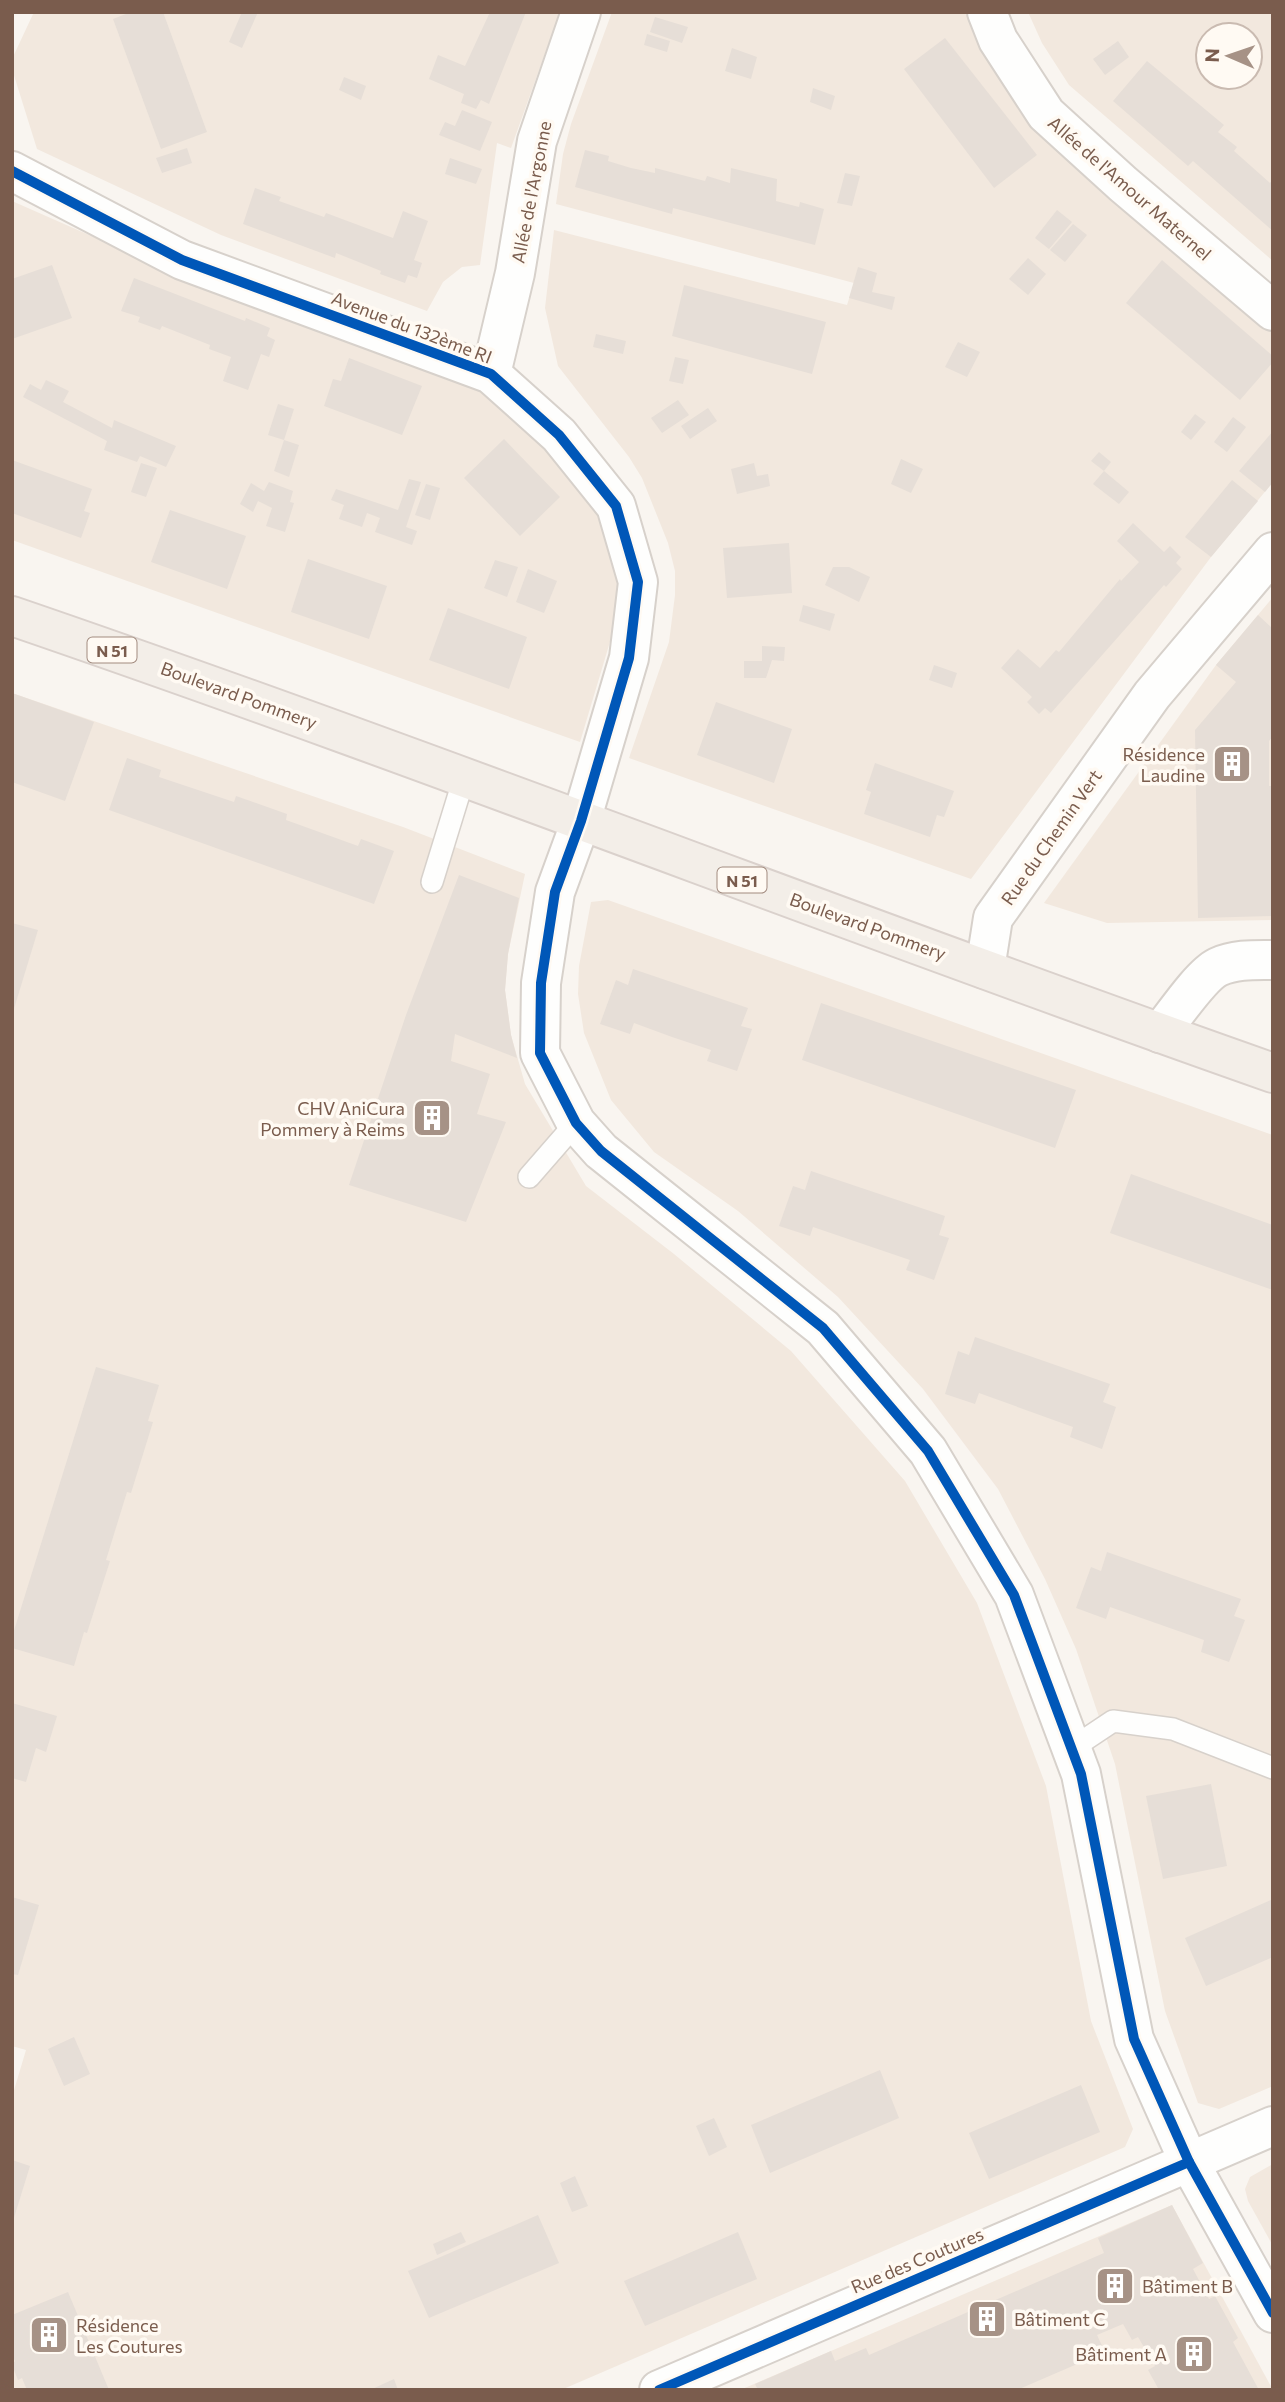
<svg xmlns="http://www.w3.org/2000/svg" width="1285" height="2402" viewBox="0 0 1285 2402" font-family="Commissioner,sans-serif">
  <rect width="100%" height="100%" fill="#f9f5f0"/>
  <g fill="#f2e8de" fill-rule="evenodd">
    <path d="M34,12H560L511,148L497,143L480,265L462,267L443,282L427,311L221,235L37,149L12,69V59Z"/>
    <path d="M612,12H969L1273,329V482L1211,557L971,879L629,758L669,642L675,595V571L668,543L642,478L629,457L558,366L545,308L554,230L847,305L854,283L556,204L563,154L571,124Z"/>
    <path d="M1028,12H1273V261L1069,85L1042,43ZM1208,35H1250V77H1208Z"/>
    <path d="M12,201L250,306L476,387L530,424L607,523L618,563L621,599L615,625L580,742L12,540Z"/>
    <path d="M1273,597V920L1107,923L1044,903L1216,665Z"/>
    <path d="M12,693L403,827L525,874L508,954L505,990L511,1035L525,1084L586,1186L674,1254L791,1351L905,1481L977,1603L1046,1786L1091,2021L1133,2129L1125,2147L561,2390H12V2097L26,2050L12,2046Z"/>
    <path d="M608,900L1273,1135V2086L1219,2109L1198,2103L1165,2011L1115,1764L1076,1649L1045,1579L998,1489L923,1389L838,1297L738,1211L654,1152L611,1100L584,1033L578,994L579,966L591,902Z"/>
    <path d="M1273,2164V2246L1248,2201L1245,2189L1250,2177Z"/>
    <path d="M1172,2205L1273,2390H740Z"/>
  </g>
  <g fill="#e6ded7">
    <path d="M131,12H163L207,132L161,149L113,19Z"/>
    <path d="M242,12H258L242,48L229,42Z"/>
    <path d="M490,12H526L489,104L481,100L476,109L461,103L464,94L429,79L438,55L465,66Z"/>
    <path d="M655,17L688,27L682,43L650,32Z"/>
    <path d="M647,34L670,41L667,52L644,45Z"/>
    <path d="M945,38L1037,155L994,188L904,69Z"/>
    <path d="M1118,41L1129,57L1105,75L1093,59Z"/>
    <path d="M732,48L757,57L751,79L725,71Z"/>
    <path d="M1147,61L1224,125L1218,132L1237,147L1234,151L1270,183L1273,179V231L1193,161L1188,166L1113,101Z"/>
    <path d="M344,77L366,86L361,100L339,90Z"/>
    <path d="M813,88L835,96L831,110L810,102Z"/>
    <path d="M462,110L492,122L480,151L439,135L445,122L455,126Z"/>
    <path d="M187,148L192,163L162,173L156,158Z"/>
    <path d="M585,150L609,156L608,161L631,168L655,173V168L705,181L707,176L730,183L731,168L777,179L776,201L799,207L800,202L824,209L815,245L673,208L672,214L575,187Z"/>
    <path d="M450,158L482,169L476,184L445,174Z"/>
    <path d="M845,173L860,176L852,206L837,203Z"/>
    <path d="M255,188L281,197L279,201L324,217L326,213L393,238L403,211L428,221L414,260L422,263L417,278L408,275L405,283L380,274L381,271L336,253L335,258L243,224Z"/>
    <path d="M1057,210L1072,222L1049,249L1035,238Z"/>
    <path d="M1073,224L1087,235L1065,262L1050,250Z"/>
    <path d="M1028,258L1046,274L1028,295L1009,279Z"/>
    <path d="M1162,260L1273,356V362L1240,400L1126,303Z"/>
    <path d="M52,265L72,318L12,339V279Z"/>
    <path d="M858,267L877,273L872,292L895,297L892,310L849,298Z"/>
    <path d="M134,278L245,321L246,318L270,328L267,336L275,340L269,357L261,354L248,390L223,381L231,357L209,349L210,345L162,326L160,330L138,322L140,317L121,311Z"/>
    <path d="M684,285L826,322L812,374L672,336Z"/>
    <path d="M596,334L626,341L623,354L593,347Z"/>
    <path d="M958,342L980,352L967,377L945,367Z"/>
    <path d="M675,357L689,360L683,384L669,381Z"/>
    <path d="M349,358L422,386L402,435L324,406L333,379L341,381Z"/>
    <path d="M46,380L69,391L63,402L112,428L114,420L176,446L166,467L140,456L137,462L104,450L107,441L23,397L30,384L41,390Z"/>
    <path d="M678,400L689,415L662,433L651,418Z"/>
    <path d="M278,404L294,409L284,440L299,445L289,477L274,471L284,440L268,435Z"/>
    <path d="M708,408L717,421L690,439L681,426Z"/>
    <path d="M1195,414L1206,422L1191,440L1181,432Z"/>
    <path d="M1233,417L1246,427L1227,452L1214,442Z"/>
    <path d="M1273,431V482L1265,492L1239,471Z"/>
    <path d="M504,439L560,497L520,536L464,478Z"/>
    <path d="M1099,452L1111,462L1104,471L1091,461Z"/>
    <path d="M901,459L923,469L911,493L891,484Z"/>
    <path d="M12,460L92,489L84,511L90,513L81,538L12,513Z"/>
    <path d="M141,463L157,468L146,497L131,492Z"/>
    <path d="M754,463L757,476L768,474L770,486L737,494L731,469Z"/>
    <path d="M1104,471L1129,492L1119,504L1093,484Z"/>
    <path d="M409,479L421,482L406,527L417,531L412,545L375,532L380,518L367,513L362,527L339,519L344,505L331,500L336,489L398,510Z"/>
    <path d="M1232,480L1258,501L1211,557L1185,537Z"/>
    <path d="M269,482L293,491L290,502L294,503L285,532L266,526L272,508L258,501L253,512L240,504L251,483L264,491Z"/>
    <path d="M426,484L440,488L430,520L415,515Z"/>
    <path d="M170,510L246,536L227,589L151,562Z"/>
    <path d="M1133,523L1164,552L1170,546L1181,557L1176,563L1182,569L1166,587L1164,585L1051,713L1045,708L1039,714L1027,702L1032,697L1001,668L1018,649L1040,668L1056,650L1059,652L1120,579L1121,581L1139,562L1117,541Z"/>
    <path d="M789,543L792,593L727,598L723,548Z"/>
    <path d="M308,559L387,586L369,639L291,612Z"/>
    <path d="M495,560L518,567L507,597L484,588Z"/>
    <path d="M833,567H849L870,577L859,602L825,585Z"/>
    <path d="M528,569L557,581L544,613L516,602Z"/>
    <path d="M803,605L835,614L830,631L799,621Z"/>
    <path d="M448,608L527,637L509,689L429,660Z"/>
    <path d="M1258,615L1273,629V736L1269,741V786H1273V916L1198,918L1195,730L1236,682L1216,665Z"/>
    <path d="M762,646L785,647L784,661L772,660L766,678H744V661H762Z"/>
    <path d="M934,665L957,673L952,688L929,680Z"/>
    <path d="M12,693L94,722L65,801L12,782Z"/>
    <path d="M716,702L792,729L774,783L697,755Z"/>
    <path d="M127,758L161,770L159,777L234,802L236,796L287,814L286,820L358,846L361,839L394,851L374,904L109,810Z"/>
    <path d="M875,763L954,791L944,817L937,815L930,837L864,814L871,792L866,790Z"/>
    <path d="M459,875L519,898L508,954L505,990L511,1035L517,1058L455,1034L451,1061L490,1074L477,1114L506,1122L466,1222L349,1185L406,1015Z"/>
    <path d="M12,923L38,930L13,1012H12Z"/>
    <path d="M633,969L748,1008L741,1026L752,1029L737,1071L707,1061L711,1050L672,1037L634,1023L630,1034L600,1024L616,980L628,985Z"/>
    <path d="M821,1003L1076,1090L1055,1148L802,1060Z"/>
    <path d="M811,1171L945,1216L939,1235L949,1238L934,1280L906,1270L910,1260L813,1227L810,1236L779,1226L793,1186L805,1190Z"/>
    <path d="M1131,1174L1273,1225V1290L1110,1233Z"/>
    <path d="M975,1337L1110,1384L1103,1402L1116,1407L1102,1449L1070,1437L1073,1427L979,1393L975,1404L945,1394L958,1351L969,1355Z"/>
    <path d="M96,1367L159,1385L148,1421L153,1422L131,1493L127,1492L106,1560L110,1561L87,1633L84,1632L74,1666L12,1648V1637Z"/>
    <path d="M1107,1552L1241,1599L1234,1616L1245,1620L1229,1662L1201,1652L1204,1640L1110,1607L1106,1619L1076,1608L1091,1567L1101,1571Z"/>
    <path d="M12,1703L57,1716L46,1752L36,1748L26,1782L12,1778Z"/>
    <path d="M1211,1784L1227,1866L1163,1879L1146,1796Z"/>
    <path d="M12,1897L39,1905L18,1975L12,1974Z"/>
    <path d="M1273,1899V1957L1206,1986L1185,1938Z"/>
    <path d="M74,2037L90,2074L64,2086L48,2049Z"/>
    <path d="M880,2070L899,2118L770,2173L751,2125Z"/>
    <path d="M1081,2085L1100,2132L989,2179L969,2133Z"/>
    <path d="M714,2118L727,2147L709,2156L696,2126Z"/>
    <path d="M12,2160L30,2166L13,2221H12Z"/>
    <path d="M575,2176L588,2206L572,2212L560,2183Z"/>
    <path d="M1172,2205L1203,2263L1193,2269L1209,2299L1215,2296L1238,2338L1233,2342L1259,2390H1155L1158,2388L1148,2370L1155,2366L1138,2337L1132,2340L1123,2324L1097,2335L1105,2352L1017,2390H758L755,2384L831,2351L835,2361L866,2348L869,2355L1104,2253L1098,2238Z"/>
    <path d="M538,2215L559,2263L429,2318L408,2271Z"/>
    <path d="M461,2232L466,2242L437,2255L433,2244Z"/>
    <path d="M738,2232L757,2279L645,2326L624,2281Z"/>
    <path d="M68,2292L109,2390H27L22,2378L18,2380L12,2365L15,2361L12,2355V2315Z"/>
    <path d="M394,2379L398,2390H370Z"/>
  </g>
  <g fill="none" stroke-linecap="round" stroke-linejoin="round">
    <g stroke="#d7d1cb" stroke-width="24">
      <g id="service">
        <path d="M432,882L464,778"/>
        <path d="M529,1177L576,1123"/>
        <path d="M1071,1749L1113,1721L1173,1729L1273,1768"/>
      </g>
    </g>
    <g stroke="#d7d1cb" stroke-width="42">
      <g id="minor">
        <path d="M987,12L998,40L1046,114L1123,184L1273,311"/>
        <path d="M12,171L182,260L491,374L559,435L616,506L638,582L629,658L581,821L555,892L541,983L540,1053L576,1123L601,1151L823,1328L928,1451L1014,1595L1081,1774L1134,2039L1189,2162L1273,2313"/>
        <path d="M491,374L515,273L537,141L581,12"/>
        <path d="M985,969L993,918L1152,695L1273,552"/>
        <path d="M1160,1033C1173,1017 1201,975 1218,967C1235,959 1255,960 1273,960"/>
        <path d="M659,2390L1273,2126"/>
      </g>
    </g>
    <g stroke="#dad1cc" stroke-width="42">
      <path id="primary" d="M12,616C435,761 851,925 1273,1073"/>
    </g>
    <use href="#service" stroke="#fefefd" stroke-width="21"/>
    <use href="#minor" stroke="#fefefd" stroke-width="38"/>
    <use href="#primary" stroke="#f3eee8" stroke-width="38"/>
    <g stroke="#fffaf3" stroke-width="15">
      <g id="cycleway">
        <path d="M12,171L182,260L491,374L559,435L616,506L638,582L629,658L581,821L555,892L541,983L540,1053L576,1123L601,1151L823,1328L928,1451L1014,1595L1081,1774L1134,2039L1189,2162L1273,2313"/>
        <path d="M659,2390L1189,2162"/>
      </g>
    </g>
    <use href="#cycleway" stroke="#0057b8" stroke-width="10"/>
  </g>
  <defs>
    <g id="building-square" transform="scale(2.0125)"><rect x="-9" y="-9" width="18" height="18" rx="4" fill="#a69286" stroke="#fffaf3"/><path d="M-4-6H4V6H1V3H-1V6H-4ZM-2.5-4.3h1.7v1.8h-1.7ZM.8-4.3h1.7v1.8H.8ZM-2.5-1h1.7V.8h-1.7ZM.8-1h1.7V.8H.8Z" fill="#fff"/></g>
  </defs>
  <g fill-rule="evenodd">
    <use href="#building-square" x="1232" y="764"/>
    <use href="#building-square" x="432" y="1118"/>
    <use href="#building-square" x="1115" y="2286"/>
    <use href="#building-square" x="987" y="2319"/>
    <use href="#building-square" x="49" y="2335"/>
    <use href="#building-square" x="1194" y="2354"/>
  </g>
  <g text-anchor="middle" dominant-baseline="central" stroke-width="7" stroke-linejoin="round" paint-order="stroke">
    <g fill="#fffaf3" stroke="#a28b7f" stroke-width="2">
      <rect x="87.5" y="637.5" width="49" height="25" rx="5"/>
      <rect x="717.5" y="867.5" width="49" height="25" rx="5"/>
    </g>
    <g font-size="16" font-weight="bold" fill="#7a5c4d">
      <text x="112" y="650">N 51</text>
      <text x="742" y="880">N 51</text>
    </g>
    <g font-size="18" fill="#7a5c4d" stroke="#fffaf3">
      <text transform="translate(1130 188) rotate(41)">Allée de l'Amour Maternel</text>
      <text transform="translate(531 192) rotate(-79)">Allée de l'Argonne</text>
      <text transform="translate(412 327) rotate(21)">Avenue du 132ème RI</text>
      <text transform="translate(239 695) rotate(20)">Boulevard Pommery</text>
      <text transform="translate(1051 837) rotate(-55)">Rue du Chemin Vert</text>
      <text transform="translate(868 926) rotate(20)">Boulevard Pommery</text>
      <text transform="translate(917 2260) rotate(-23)">Rue des Coutures</text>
    </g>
    <g font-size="18" fill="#7a5c4d" stroke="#fffaf3" text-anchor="end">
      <text x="1205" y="754">Résidence<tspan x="1205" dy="21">Laudine</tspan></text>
      <text x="405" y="1108">CHV AniCura<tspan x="405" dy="21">Pommery à Reims</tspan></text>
      <text x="1142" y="2286" text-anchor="start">Bâtiment B</text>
      <text x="1014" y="2319" text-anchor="start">Bâtiment C</text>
      <text x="76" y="2325" text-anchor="start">Résidence<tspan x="76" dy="21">Les Coutures</tspan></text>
      <text x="1167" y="2354">Bâtiment A</text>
    </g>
  </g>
  <rect width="1285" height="2402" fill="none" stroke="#7a5c4d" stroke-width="28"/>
  <g transform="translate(1229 56) rotate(272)"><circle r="33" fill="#fffaf3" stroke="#cabbb1" stroke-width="2"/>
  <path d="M0-5L12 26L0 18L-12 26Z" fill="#a69286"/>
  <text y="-10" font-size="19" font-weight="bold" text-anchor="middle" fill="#7a5c4d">N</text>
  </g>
</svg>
